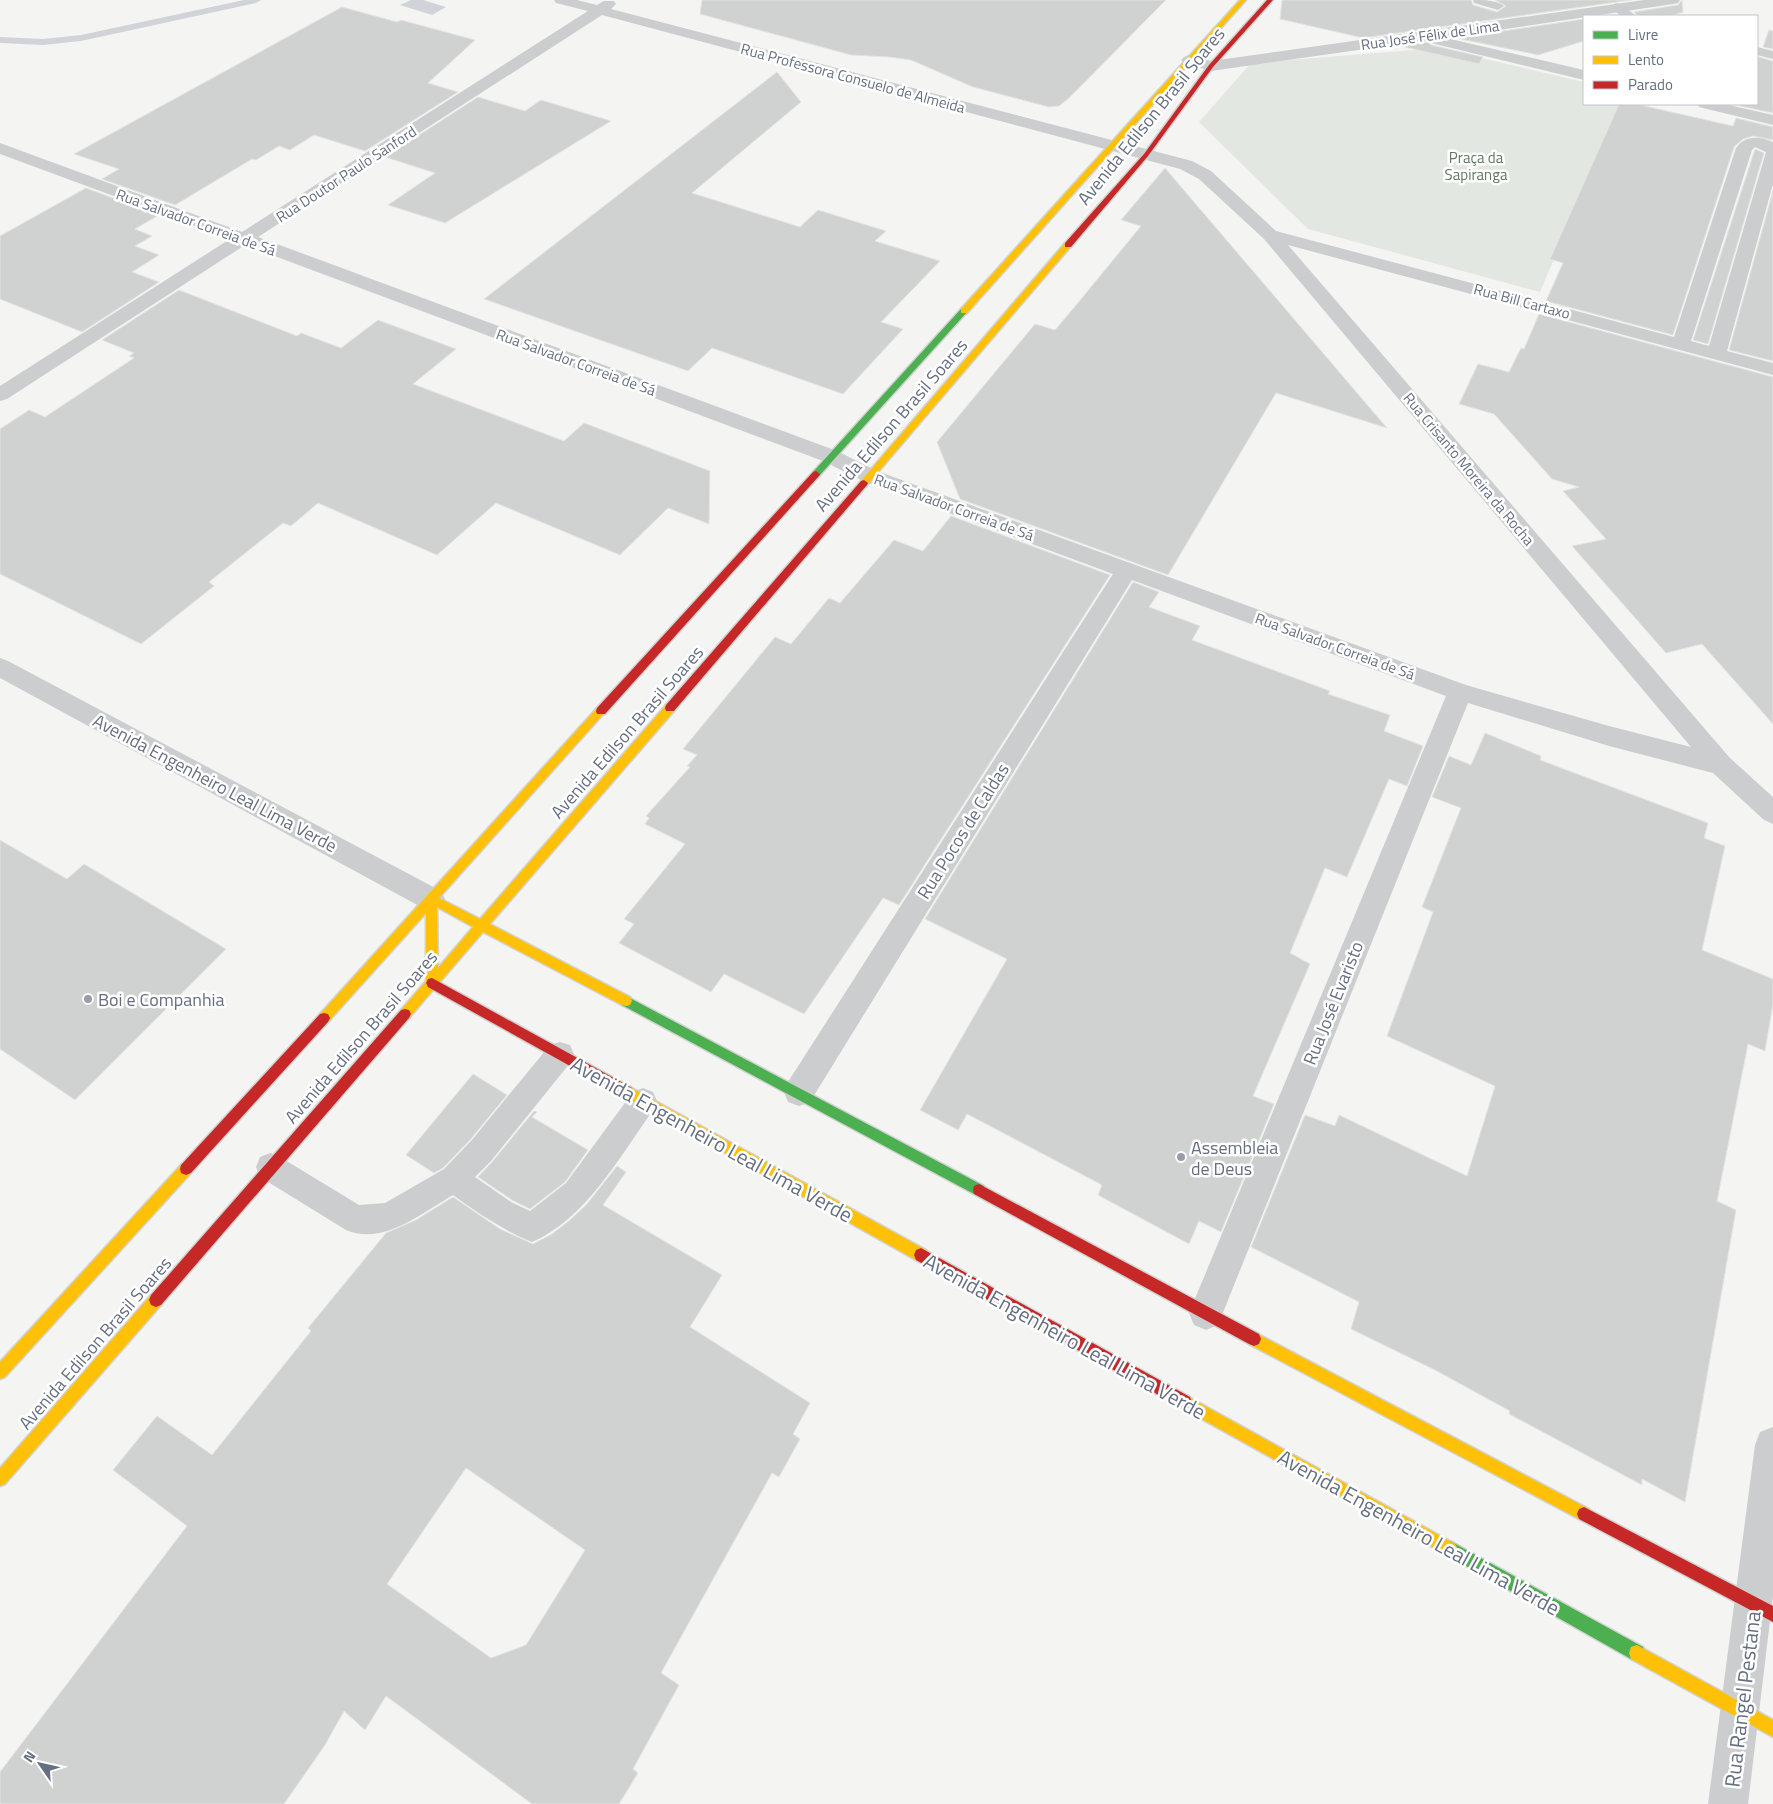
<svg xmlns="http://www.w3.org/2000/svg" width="1773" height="1804" viewBox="0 0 1773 1804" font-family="'Titillium Web',sans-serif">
  <rect width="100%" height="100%" fill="#f4f4f3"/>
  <path fill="#e3e7e1" d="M1439,48L1584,82V104H1619L1540,292L1308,229L1199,122L1251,63Z"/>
  <path fill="#d0d4d9" d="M411,0H423L446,7L432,15L400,5Z"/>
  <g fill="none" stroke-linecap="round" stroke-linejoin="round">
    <path fill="#d0d4d9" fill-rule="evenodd" d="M244,0H261L256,3L81,41L43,45L0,43V37L43,39L81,35Z"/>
  </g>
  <g fill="#d0d1d1" stroke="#e4e4e2" fill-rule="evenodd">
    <path d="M702,0H1166L1069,98L1059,106L1049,107L973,87L911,60L889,57L851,55L700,14Z"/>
    <path d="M1282,0H1471L1473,5L1497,12L1506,6L1495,0H1631L1363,38L1280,19Z"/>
    <path d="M1682,0L1683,12L1670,16H1638L1634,12L1678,5Z"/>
    <path d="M342,7L397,22L401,20L475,40L428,83L458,92L365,151L314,135L290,150L279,146L256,160L252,159L175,205L102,179L119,169L74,154Z"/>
    <path d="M1584,19V41L1538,55L1456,38Z"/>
    <path d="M1769,30L1773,31V49L1763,47Z"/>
    <path d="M1428,42L1431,45L1483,57L1479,64L1400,46Z"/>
    <path d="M1759,57L1773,61V113L1740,106L1741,104H1757V63Z"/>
    <path d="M777,72L801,102L692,193L800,227L818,210L886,231L875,241L940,261L881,322L903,329L843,394L712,348L688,371L484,299Z"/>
    <path d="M478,97L525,111L541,100L611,121L445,223L388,205L435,173L385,157Z"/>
    <path d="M1619,104H1636L1733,126L1736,118L1773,127V140L1753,136L1743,139L1734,147L1673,335L1546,301L1563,263L1550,259Z"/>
    <path d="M1755,149L1764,153L1708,344L1693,340Z"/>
    <path d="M1165,168L1387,428L1276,393L1168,575L960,499L937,442L1035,324L1055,330L1077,304L1141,226L1121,220Z"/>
    <path d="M86,188L159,215L135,229L152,236L135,246L159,255L132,272L159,282L82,332L0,299V236Z"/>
    <path d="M1773,191V361L1729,350Z"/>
    <path d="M179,290L297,336L301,333L341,348L378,320L456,349L413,384L564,441L584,423L710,471L709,524L668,508L620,555L496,503L437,555L318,503L291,526L283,523L209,582L214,586L141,644L0,574V429L29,410L45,417L134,358L129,356L134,353L102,340Z"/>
    <path d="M1539,314L1773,377V724L1702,644L1666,653L1572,546L1606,539L1563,491L1579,487L1552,479L1494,414L1459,404L1478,364L1509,372L1521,348L1524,349Z"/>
    <path d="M951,516L1110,575L899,905L883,898L804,1014L724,974L711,992L619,943L634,924L624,919L685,844L645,824L649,818L646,816L690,767L687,766L697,755L683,749L775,637L791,644L829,598L840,603L894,540L923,551Z"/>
    <path d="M1133,582L1159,592L1149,607L1200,626L1192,640L1330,691L1328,694L1390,715L1384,731L1423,746L1407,786L1389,779L1347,877L1325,868L1290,953L1310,964L1253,1096L1274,1104L1221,1232L1199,1221L1189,1244L1098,1195L1102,1185L967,1114L958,1130L920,1110L1007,959L925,919Z"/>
    <path d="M1485,733L1541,756L1540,760L1708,823L1704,838L1725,846L1702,950L1773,979V1004L1765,1051L1748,1044L1717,1201L1736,1210L1685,1502L1642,1479V1485L1509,1414L1510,1411L1435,1370L1351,1329L1359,1302L1251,1247L1305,1115L1335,1126L1339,1115L1467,1176L1495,1086L1387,1036L1433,912L1422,907L1461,808L1432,797L1449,756L1471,765Z"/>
    <path d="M0,840L67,879L84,864L226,949L75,1100L0,1049Z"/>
    <path d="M473,1074L507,1095L470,1140L443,1168L434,1173L406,1155Z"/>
    <path d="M534,1111L537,1112L532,1117L588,1150L565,1182L530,1209L512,1200L478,1177L492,1162Z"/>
    <path d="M617,1166L626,1172L603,1205L722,1275L690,1327L810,1403L793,1434L800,1439L779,1477L772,1473L661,1673L679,1685L633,1769L638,1773L619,1804H532L386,1696L365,1730L344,1711L325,1745L284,1804H0V1772L187,1526L113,1470L157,1416L212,1455L311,1331L308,1328L386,1233L416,1220L453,1197L500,1229L533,1244L552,1234L570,1220L587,1204ZM466,1468L585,1550L526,1645L491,1658L387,1584Z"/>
  </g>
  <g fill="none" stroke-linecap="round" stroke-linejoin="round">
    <g stroke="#d1d2d2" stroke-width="3">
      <g id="fast">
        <path d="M961,309L968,311L819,476H813V472Z"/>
        <path d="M626,996L984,1186L985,1190L984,1194L979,1196L974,1194L622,1005L620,1001L622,997Z"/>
        <path d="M1450,1541L1643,1647L1645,1653L1643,1659L1637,1661L1631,1659L1445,1554L1442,1549L1445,1544Z"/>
      </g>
    </g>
    <g stroke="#d1d2d2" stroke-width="3">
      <g id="slow">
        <path d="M1240,0H1246L967,313H961V309Z"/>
        <path d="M1065,243L1072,245L867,485H861V481Z"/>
        <path d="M670,704L675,708L674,711L490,924L630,997L632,1001L630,1005L626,1006L622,1005L483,932L409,1018L405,1019L401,1018L399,1014L401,1010L426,981V913L328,1022L324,1023L320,1022L318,1018L320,1014L597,708H605L606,711L439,898L480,919L666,705ZM437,907L473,927L438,968Z"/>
        <path d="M628,1086L926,1250L928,1255L926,1260L921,1262L916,1260L624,1096L622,1092L624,1088Z"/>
        <path d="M186,1163L191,1165L192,1169L191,1173L5,1377L0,1379V1362L181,1165Z"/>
        <path d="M156,1293L161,1295L163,1300L161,1305L5,1484L0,1486V1468L151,1295Z"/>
        <path d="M1254,1332L1589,1509L1591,1514L1589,1519L1584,1521L1579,1519L1249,1344L1247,1339L1249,1334Z"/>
        <path d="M1185,1395L1455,1544L1458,1549L1455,1554L1450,1557L1445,1554L1180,1407L1178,1402L1180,1397Z"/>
        <path d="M1637,1645L1773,1720V1737L1631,1659L1629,1653L1631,1647Z"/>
      </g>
    </g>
    <g stroke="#d1d2d2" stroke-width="3">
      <g id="jam">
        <path d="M1267,0H1273L1213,67L1148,156L1071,247H1065V243L1144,154L1209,65Z"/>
        <path d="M816,471L820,474L819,476L605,714H597L596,711L597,708L813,472Z"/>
        <path d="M864,480L868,483L867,485L674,711H666L665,708L666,705L861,481Z"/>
        <path d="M432,978L632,1088L634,1092L632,1096L628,1098L624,1096L428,987L426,983L428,979Z"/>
        <path d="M405,1009L409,1010L411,1014L409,1018L161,1305L156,1307L151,1305L149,1300L151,1295L401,1010Z"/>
        <path d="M324,1013L328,1014L330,1018L328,1022L191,1173L186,1175L181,1173L180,1169L181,1165L320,1014Z"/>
        <path d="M979,1184L1259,1334L1261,1339L1259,1344L1254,1346L1249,1344L974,1194L973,1190L974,1186Z"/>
        <path d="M921,1248L1190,1397L1192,1402L1190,1407L1185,1409L1180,1407L916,1260L914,1255L916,1250Z"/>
        <path d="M1584,1507L1773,1606V1622L1579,1519L1577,1514L1579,1509Z"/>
      </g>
    </g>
    <g fill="#cccdce" fill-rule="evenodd">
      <path d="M1473,0C1483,0 1497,0 1504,6L1498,10L1474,3Z"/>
      <path d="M1616,3L1621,4L1636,16H1621L1610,7Z"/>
      <path d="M1757,47L1773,51V59L1757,55Z"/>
      <path d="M560,1042L570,1045L574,1054L570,1063L491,1161L475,1177L511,1202L530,1211L566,1183L633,1092L643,1088L653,1092L657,1101L653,1110C621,1155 585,1220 532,1242C503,1230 479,1214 453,1195C422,1213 383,1246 346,1230L260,1177L256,1167L260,1157L270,1153L280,1157L359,1205L385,1203L444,1169L471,1141L550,1045Z"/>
    </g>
    <g fill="#cccdce" fill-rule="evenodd">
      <path d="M554,0H577L597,5L604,1H614L616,4L611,9L1192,161L1211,171L1276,231L1674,337L1736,148C1745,135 1760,136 1773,142V184L1727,351L1773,363V375L1288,245L1730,758L1773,797V824L1764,820L1713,773L1609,746L1468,703L1218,1325L1206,1330L1194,1325L1189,1313L1446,696L1132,580L810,1102L799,1106L788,1102L784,1092L788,1082L1113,574L863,481L823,461L245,245L7,399L0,401V386L230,239L0,154V143L242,232L588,11L556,3ZM602,15L1180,169L1199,179L1264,239L1691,747L1609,726L1466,685L877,471L837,451L258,237ZM1755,147L1766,152L1709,346L1691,341L1752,150Z"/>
      <path d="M1644,0H1680L1678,3L1673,4L1446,38L1584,70V80L1431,43L1429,40L1211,71L1184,63L1181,60L1184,57L1189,55L1211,61Z"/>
      <path d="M1697,104H1724L1773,115V125L1699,107Z"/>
      <path d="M0,658L8,661L441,891L445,899L441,907L431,911L421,907L0,678Z"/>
      <path d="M1773,1427V1596L1748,1804H1708L1755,1445L1760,1432Z"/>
    </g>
    <use href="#fast" fill="#4caf50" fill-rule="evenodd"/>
    <use href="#slow" fill="#ffc107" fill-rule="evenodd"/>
    <use href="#jam" fill="#c62828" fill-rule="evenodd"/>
  </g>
  <g fill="#979eaa" stroke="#fff" stroke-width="2">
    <circle cx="88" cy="999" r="5"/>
    <circle cx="1181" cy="1157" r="5"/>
  </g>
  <g text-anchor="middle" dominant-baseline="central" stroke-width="5" stroke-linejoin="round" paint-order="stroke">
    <g font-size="15" fill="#656f82" stroke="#fff">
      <text transform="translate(1430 35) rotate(-8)">Rua José Félix de Lima</text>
      <text transform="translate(853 78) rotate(15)">Rua Professora Consuelo de Almeida</text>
      <text transform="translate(346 174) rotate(-33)">Rua Doutor Paulo Sanford</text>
      <text transform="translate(196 222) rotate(20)">Rua Salvador Correia de Sá</text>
      <text transform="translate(1522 301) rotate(15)">Rua Bill Cartaxo</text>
      <text transform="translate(576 362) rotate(20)">Rua Salvador Correia de Sá</text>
      <text transform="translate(1469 469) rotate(50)">Rua Crisanto Moreira da Rocha</text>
      <text transform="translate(954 507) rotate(20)">Rua Salvador Correia de Sá</text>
      <text transform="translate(1335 646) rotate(20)">Rua Salvador Correia de Sá</text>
    </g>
    <g font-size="15" fill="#647964" stroke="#fff">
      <text x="1476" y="157">Praça da<tspan x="1476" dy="17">Sapiranga</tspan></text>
    </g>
    <g font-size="18" fill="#656f82" stroke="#fff">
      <text transform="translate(1151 116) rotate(-51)">Avenida Edilson Brasil Soares</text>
      <text transform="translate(891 425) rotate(-49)">Avenida Edilson Brasil Soares</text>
      <text transform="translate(627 732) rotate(-49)">Avenida Edilson Brasil Soares</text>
      <text transform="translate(215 783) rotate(28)">Avenida Engenheiro Leal Lima Verde</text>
      <text transform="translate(963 831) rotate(-58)">Rua Pocos de Caldas</text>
      <text transform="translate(1333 1003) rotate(-68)">Rua José Evaristo</text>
      <text transform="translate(361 1037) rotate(-49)">Avenida Edilson Brasil Soares</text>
      <text transform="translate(95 1343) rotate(-49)">Avenida Edilson Brasil Soares</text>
    </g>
    <g font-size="18" fill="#656f82" stroke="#fff" text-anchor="start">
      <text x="98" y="999">Boi e Companhia</text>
      <text x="1191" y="1147">Assembleia<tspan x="1191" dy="21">de Deus</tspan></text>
    </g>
    <g font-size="21" fill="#656f82" stroke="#fff">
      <text transform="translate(712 1139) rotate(29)">Avenida Engenheiro Leal Lima Verde</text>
      <text transform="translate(1065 1336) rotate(29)">Avenida Engenheiro Leal Lima Verde</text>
      <text transform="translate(1419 1532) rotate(29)">Avenida Engenheiro Leal Lima Verde</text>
      <text transform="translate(1742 1699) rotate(-83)">Rua Rangel Pestana</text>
    </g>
  </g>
  <rect x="1583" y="15" width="175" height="90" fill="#ffffff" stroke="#c1c5cd"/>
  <rect x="1593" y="31" width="25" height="8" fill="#4caf50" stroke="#c1c5cd"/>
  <text x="1628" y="40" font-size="15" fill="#656f82">Livre</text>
  <rect x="1593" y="56" width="25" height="8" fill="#ffc107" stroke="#c1c5cd"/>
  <text x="1628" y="65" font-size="15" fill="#656f82">Lento</text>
  <rect x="1593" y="81" width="25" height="8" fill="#c62828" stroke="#c1c5cd"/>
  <text x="1628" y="90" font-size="15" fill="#656f82">Parado</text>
  <g transform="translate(40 1764) rotate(304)" stroke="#ffffff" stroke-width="4" paint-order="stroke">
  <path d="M0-4L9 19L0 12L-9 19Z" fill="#656f82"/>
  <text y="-8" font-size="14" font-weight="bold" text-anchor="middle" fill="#656f82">N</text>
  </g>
</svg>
